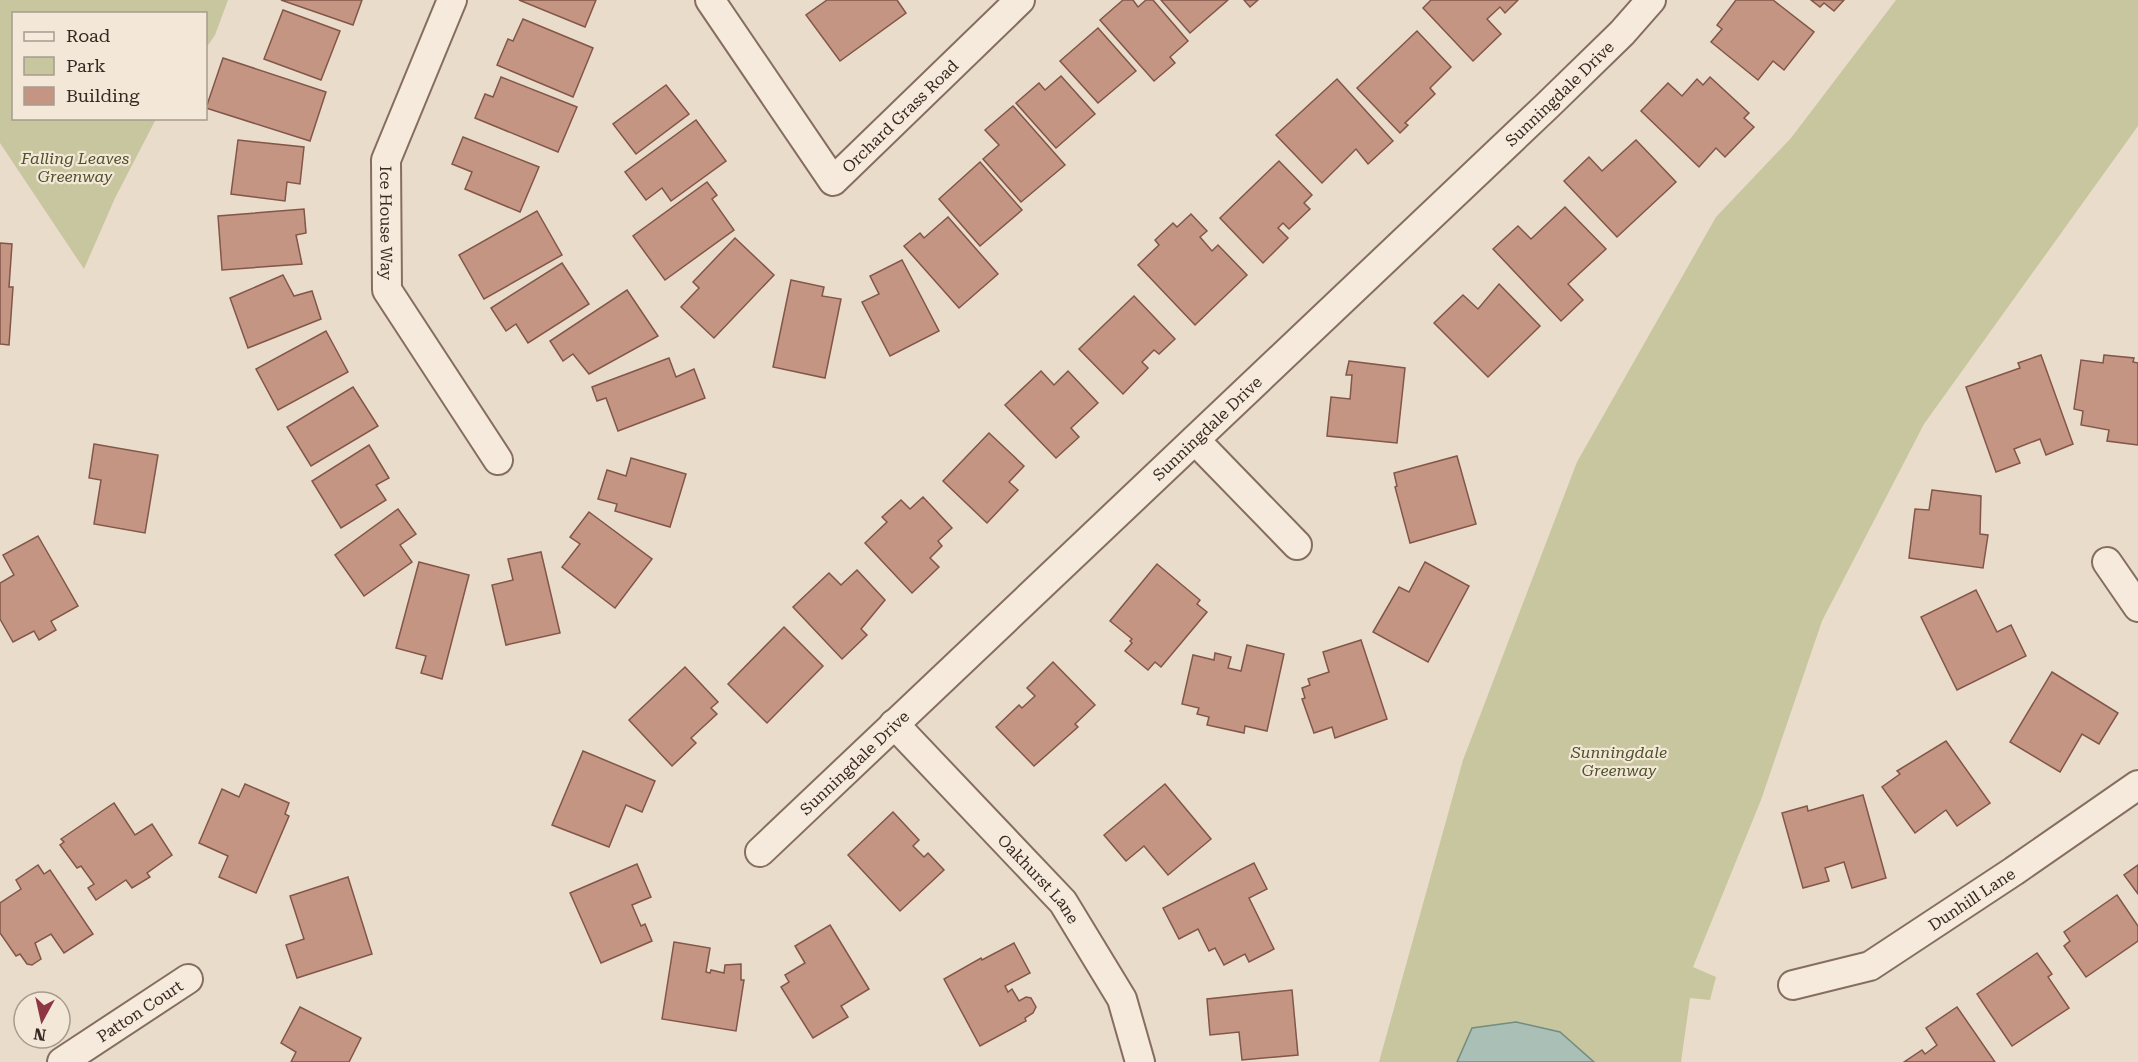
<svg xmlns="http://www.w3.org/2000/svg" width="2138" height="1062" viewBox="0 0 2138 1062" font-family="'Roboto Serif',serif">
  <rect width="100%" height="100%" fill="#eadcca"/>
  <g fill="#c8c69e">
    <path d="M0,0H228L215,35L206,48V14H14V118L156,119L115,198L84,269L0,143Z"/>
    <path d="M1896,0H2138V126L1924,424L1822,621L1761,800L1693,967L1716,977L1710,1000L1690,998L1681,1062H1379L1463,760L1577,462L1716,217L1791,138Z"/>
  </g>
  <path fill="#aabfb6" stroke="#718d82" stroke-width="1.5" d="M1516,1022L1560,1032L1594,1062H1457L1472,1028Z"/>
  <g fill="#c59583" stroke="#825648" stroke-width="1.5">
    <path d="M281,0H362L353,25Z"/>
    <path d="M519,0H596L585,27Z"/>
    <path d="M827,0H897L906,13L840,61L806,15Z"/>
    <path d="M1123,0H1133L1138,7L1146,0H1153L1188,41L1170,57L1175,63L1154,81L1100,20Z"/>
    <path d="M1161,0H1228L1190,33Z"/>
    <path d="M1244,0H1258L1250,7Z"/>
    <path d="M1431,0H1518L1505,13L1500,7L1487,19L1501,34L1473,61L1423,8Z"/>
    <path d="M1736,0H1773L1814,32L1784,70L1773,61L1758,80L1711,42L1722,29L1717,25Z"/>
    <path d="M1811,0H1844L1834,11L1824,3L1820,7Z"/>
    <path d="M283,10L340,31L321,80L264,59Z"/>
    <path d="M523,19L593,48L573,97L497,65L508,39L513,41Z"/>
    <path d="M1098,28L1136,71L1098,103L1060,61Z"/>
    <path d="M1417,31L1451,67L1430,88L1435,94L1405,123L1408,125L1400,133L1357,88Z"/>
    <path d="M223,58L326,92L310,141L206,108Z"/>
    <path d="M1061,76L1095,114L1056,148L1016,103L1039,83L1045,90Z"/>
    <path d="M501,77L577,107L558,152L475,118L485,94L493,97Z"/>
    <path d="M1710,77L1749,113L1744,118L1754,127L1725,157L1716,148L1699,167L1641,111L1668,83L1682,96L1697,79L1703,85Z"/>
    <path d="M1337,79L1393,141L1368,164L1356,149L1322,183L1276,135Z"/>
    <path d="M666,85L689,114L636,154L613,124Z"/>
    <path d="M1013,106L1065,165L1021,202L983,159L999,145L985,130Z"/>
    <path d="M696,120L726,161L671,201L662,188L646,200L625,172Z"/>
    <path d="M463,137L539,167L520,212L465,189L472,172L452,164Z"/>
    <path d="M238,140L304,147L300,184L287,182L285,201L231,194Z"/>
    <path d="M1636,140L1676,182L1617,237L1564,181L1589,157L1602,171Z"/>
    <path d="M1279,161L1312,195L1304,203L1310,209L1289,229L1283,223L1278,228L1288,238L1263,263L1220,218Z"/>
    <path d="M980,162L1022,210L980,246L939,199Z"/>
    <path d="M707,182L717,195L712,199L734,230L665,280L633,236Z"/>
    <path d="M1565,207L1606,249L1568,284L1583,300L1561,321L1493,249L1518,226L1531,239Z"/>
    <path d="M304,209L306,233L296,235L302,264L222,270L218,216Z"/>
    <path d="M537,211L562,255L484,299L459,255Z"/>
    <path d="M1191,214L1207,231L1200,237L1212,251L1218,245L1247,275L1195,325L1138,265L1159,245L1155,240L1173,223L1177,227Z"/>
    <path d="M948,217L998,274L959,308L904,246L920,233L924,238Z"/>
    <path d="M735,238L774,275L714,338L681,307L699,288L693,282Z"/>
    <path d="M0,243L12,244L9,287H13L9,345L0,344Z"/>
    <path d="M902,260L939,331L890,356L862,302L879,294L870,276Z"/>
    <path d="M562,263L589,304L528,343L516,324L506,331L491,308Z"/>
    <path d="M283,275L294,296L312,291L321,319L248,348L230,298Z"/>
    <path d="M791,280L824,287L822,296L841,299L825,378L773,367Z"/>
    <path d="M1499,284L1540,326L1488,377L1434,323L1463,295L1478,309Z"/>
    <path d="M627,290L658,336L589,374L573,354L563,361L550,341Z"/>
    <path d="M1134,296L1175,339L1159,354L1154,350L1142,362L1148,368L1123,394L1079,349Z"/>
    <path d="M326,331L348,372L278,410L256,369Z"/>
    <path d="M2041,355L2073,444L2046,455L2040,439L2014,449L2020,463L1996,472L1966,387L2020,368L2018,363Z"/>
    <path d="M2104,355L2134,358L2133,362L2138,363V445L2107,441L2109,430L2081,425L2083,411L2074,409L2081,360L2103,363Z"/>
    <path d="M669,358L676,377L694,369L705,398L618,431L606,398L597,401L592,387Z"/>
    <path d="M1349,361L1405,368L1397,443L1327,436L1331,397L1350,399L1352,375H1346Z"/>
    <path d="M1041,371L1054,385L1068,371L1098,403L1071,428L1079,437L1056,458L1005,405Z"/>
    <path d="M353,387L378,426L311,466L287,427Z"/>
    <path d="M989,433L1024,466L1009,482L1018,490L987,523L943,481Z"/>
    <path d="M94,444L158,455L145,533L94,524L101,480L89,478Z"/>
    <path d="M369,445L389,478L376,485L386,500L341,528L312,481Z"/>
    <path d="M1457,456L1476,524L1410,543L1395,487L1397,486L1394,473Z"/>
    <path d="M631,458L686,474L670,527L615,511L617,504L598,499L607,470L626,476Z"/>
    <path d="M1932,490L1981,496L1980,534L1988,535L1983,568L1909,558L1915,509L1929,510Z"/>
    <path d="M923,497L952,528L938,541L942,546L930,558L939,567L912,593L865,543L887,522L882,517L901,500L910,509Z"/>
    <path d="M398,509L416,534L400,545L412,562L364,596L335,555Z"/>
    <path d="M589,512L652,559L615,608L562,567L580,544L570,537Z"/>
    <path d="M38,536L78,606L51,621L56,630L39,640L34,631L13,642L0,619V583L14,575L3,555Z"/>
    <path d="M541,552L560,633L506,645L492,585L513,580L508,559Z"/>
    <path d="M419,562L469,575L442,679L421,673L426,656L396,648Z"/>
    <path d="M1425,562L1469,586L1428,662L1373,632L1399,587L1409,592Z"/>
    <path d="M1157,564L1200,600L1197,604L1207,612L1161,667L1155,662L1148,670L1125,651L1132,643L1130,641L1132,639L1110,621Z"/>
    <path d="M857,570L885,600L861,629L867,635L842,659L793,607L829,573L841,585Z"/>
    <path d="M1976,590L1997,632L2011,625L2026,656L1957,690L1921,617Z"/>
    <path d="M784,627L823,666L767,723L728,684Z"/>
    <path d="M1361,640L1387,719L1335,738L1332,727L1314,733L1302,699L1305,698L1302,688L1310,685L1308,679L1329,672L1323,652Z"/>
    <path d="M1247,645L1284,654L1267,731L1245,726L1244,733L1207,725L1209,717L1197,714L1199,708L1182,704L1193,655L1214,660L1215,653L1231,657L1228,668L1241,671Z"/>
    <path d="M1053,662L1095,705L1075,724L1078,727L1034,766L996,727L1019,705L1022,708L1035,696L1027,688Z"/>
    <path d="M685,667L718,702L711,708L717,714L691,738L696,743L672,766L629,720Z"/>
    <path d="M2052,672L2118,713L2099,744L2082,734L2060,772L2010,742Z"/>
    <path d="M1946,741L1990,803L1957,826L1946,810L1915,833L1882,787L1900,774L1897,771Z"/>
    <path d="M583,751L655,781L642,812L626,805L609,847L552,825Z"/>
    <path d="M245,784L289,803L285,814L289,816L256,893L219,877L228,856L199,843L222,789L239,797Z"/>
    <path d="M1165,784L1211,839L1168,875L1144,846L1126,861L1104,835Z"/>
    <path d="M1863,795L1886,878L1852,888L1844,862L1825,868L1829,881L1803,888L1782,813L1807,806L1808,811Z"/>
    <path d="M114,803L135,835L152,824L172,855L147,873L150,877L132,888L126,880L96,900L88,888L94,884L81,866L77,868L60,845L64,842L61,839Z"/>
    <path d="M893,812L919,840L913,846L924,857L928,853L944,870L900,911L848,855Z"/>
    <path d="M1254,863L1267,889L1249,898L1274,949L1249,962L1245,954L1224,965L1215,948L1209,951L1198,929L1179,939L1163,908Z"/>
    <path d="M637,864L651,897L632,905L641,926L645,924L652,941L601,963L570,893Z"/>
    <path d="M38,865L44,874L50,870L93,934L64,953L51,934L35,943L41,959L32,965L27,964L20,954L16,956L0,933V903L21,889L16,880Z"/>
    <path d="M2138,865V894L2124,875Z"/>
    <path d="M348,877L372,954L297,978L286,945L304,939L290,896Z"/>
    <path d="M2117,895L2138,926V941L2086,977L2064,946L2070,941L2064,932Z"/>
    <path d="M830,925L869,989L841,1006L848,1017L813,1038L781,987L789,982L785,975L805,963L795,946Z"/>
    <path d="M674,942L710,948L706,972L710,973L711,970L724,973L725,965L741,964V980H744L736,1031L662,1019Z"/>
    <path d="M1014,943L1030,973L1005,986L1008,992L1012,989L1019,1001L1026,997L1031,998L1036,1007L1033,1013L1025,1018L1026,1021L980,1046L944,979L981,958L982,960Z"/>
    <path d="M2037,953L2052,974L2048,977L2069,1008L2012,1046L1977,994Z"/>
    <path d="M1292,990L1298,1055L1242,1060L1239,1032L1210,1035L1207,999Z"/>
    <path d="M300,1007L361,1038L349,1062H291L296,1052L281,1043Z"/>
    <path d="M1957,1007L1995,1062H1904L1922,1050L1925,1054L1937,1045L1926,1028Z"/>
  </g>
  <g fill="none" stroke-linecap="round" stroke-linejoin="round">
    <g stroke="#856e60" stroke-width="32">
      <g id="minor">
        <path id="s1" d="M452,0L386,160L387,290L498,460"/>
        <path id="s2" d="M710,0L833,181L1020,0"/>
        <path d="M1195,440L1297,545"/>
        <path d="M2107,562L2138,607"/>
        <path id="s3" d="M894,724L1063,902L1122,999L1140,1062"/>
        <path id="s4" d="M760,852L1548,105L1622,33L1651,0"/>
        <path id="s5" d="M1793,985L1870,966L2014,871L2138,785"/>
        <path id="s6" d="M62,1062L188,979"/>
      </g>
    </g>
    <use href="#minor" stroke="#f6eadc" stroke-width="28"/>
  </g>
  <g text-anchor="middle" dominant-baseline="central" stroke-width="4.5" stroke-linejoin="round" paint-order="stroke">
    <g font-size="16" fill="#372922" stroke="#f3e7d8">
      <text stroke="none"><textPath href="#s4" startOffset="1102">Sunningdale Drive</textPath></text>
      <text stroke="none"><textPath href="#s2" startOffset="312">Orchard Grass Road</textPath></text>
      <text stroke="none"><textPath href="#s1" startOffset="236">Ice House Way</textPath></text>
      <text stroke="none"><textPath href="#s4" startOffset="616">Sunningdale Drive</textPath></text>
      <text stroke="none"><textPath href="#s4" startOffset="130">Sunningdale Drive</textPath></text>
      <text stroke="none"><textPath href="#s3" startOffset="212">Oakhurst Lane</textPath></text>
      <text stroke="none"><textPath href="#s5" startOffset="201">Dunhill Lane</textPath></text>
      <text stroke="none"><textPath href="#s6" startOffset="93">Patton Court</textPath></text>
    </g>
    <g font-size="16" font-style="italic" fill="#4e522a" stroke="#f3e7d8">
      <text x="75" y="158">Falling Leaves<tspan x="75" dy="18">Greenway</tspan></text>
      <text x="1619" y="752">Sunningdale<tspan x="1619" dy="18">Greenway</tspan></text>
    </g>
  </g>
  <rect x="12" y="12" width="195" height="108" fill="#f3e7d8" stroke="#a89b8f" stroke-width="1.5"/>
  <rect x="24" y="32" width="30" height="9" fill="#f6eadc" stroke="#a89b8f" stroke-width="1.5"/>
  <text x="66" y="42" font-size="18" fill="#372922">Road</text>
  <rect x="24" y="57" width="30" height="18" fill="#c8c69e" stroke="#a89b8f" stroke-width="1.5"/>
  <text x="66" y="72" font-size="18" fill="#372922">Park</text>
  <rect x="24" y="87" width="30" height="18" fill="#c59583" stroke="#a89b8f" stroke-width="1.5"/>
  <text x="66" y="102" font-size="18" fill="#372922">Building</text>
  <g transform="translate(42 1020) rotate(188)"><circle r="28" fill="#f3e7d8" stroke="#a89b8f" stroke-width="1.5"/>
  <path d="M0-4.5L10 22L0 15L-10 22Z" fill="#8e3644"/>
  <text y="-9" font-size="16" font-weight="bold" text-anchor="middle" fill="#372922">N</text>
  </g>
</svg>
